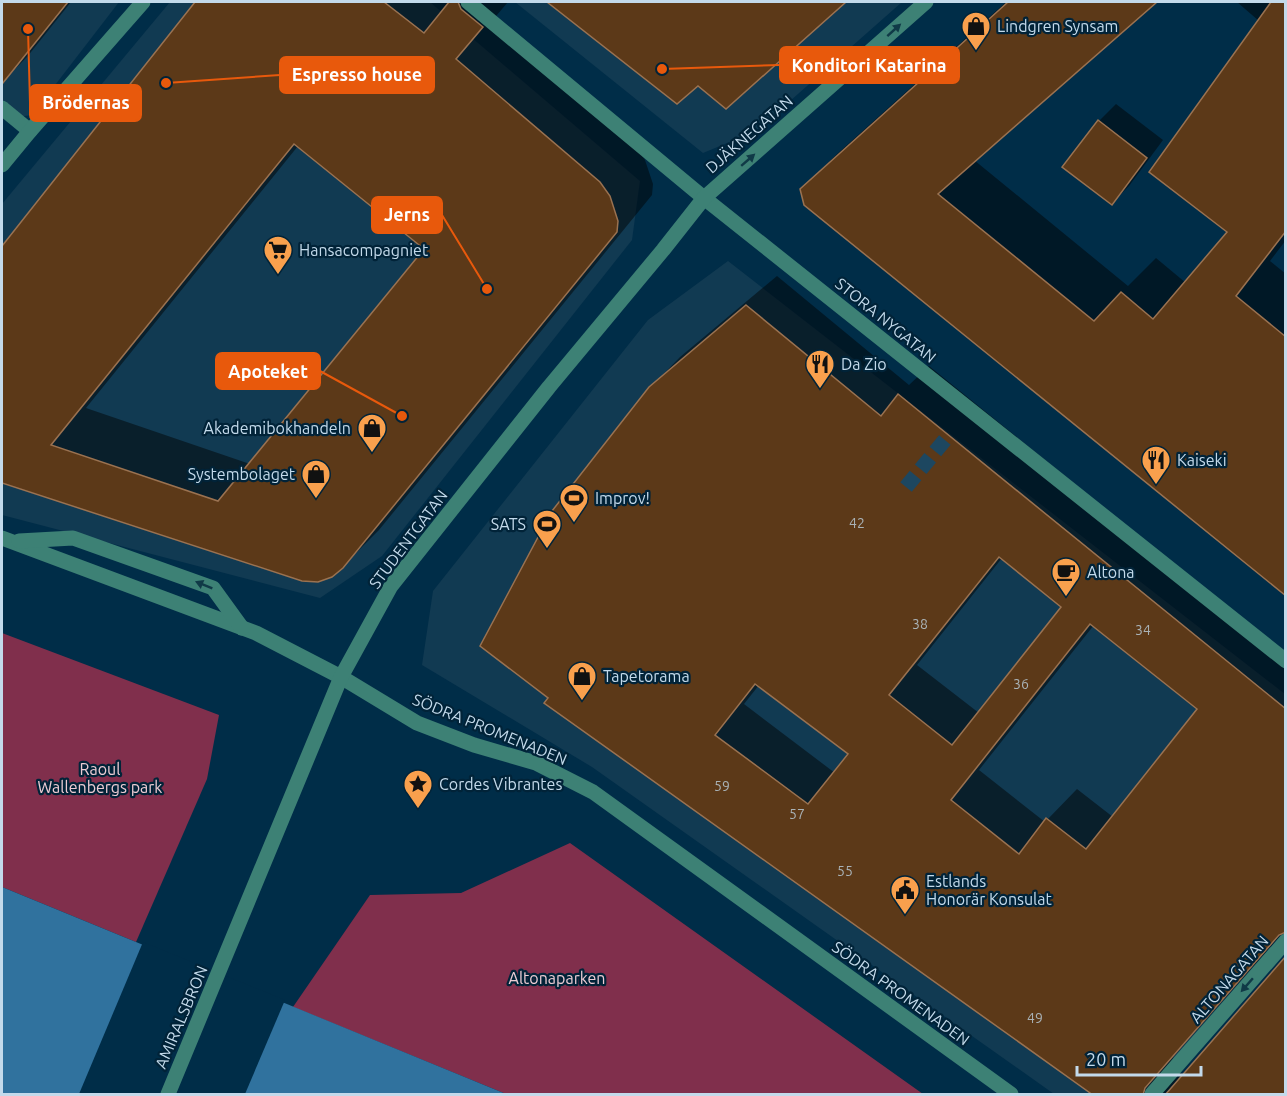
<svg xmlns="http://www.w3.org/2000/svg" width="1287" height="1096" viewBox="0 0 1287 1096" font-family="Ubuntu,sans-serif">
  <rect width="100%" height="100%" fill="#002d48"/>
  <g fill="#113a52">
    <path d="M2,2H119L32,115L2,119Z"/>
    <path d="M170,2H430L640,181L632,240L382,556L320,598L2,515V204Z"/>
    <path d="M515,2H902L756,131L703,153Z"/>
    <path d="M728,261L1285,694V929L1143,1094H1054L592,767L422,665L433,591L648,320Z"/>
  </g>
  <g fill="#802f4c">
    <path d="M2,633L219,715L207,779L136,942L2,887Z"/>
    <path d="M570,843L923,1094H506L293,1007L370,895L461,893Z"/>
  </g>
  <path fill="#30729e" d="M2,887L506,1094H2Z"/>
  <path fill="#002d48" d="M143,942L285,1000L245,1094H79Z"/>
  <g fill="#0007" fill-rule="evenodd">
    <path d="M2,2H71L27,57L2,82Z"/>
    <path d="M197,2H508L491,22L636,146L645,160L653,184L652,195L379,530L342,567L303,580L2,482V249ZM298,146L427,249L250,464L86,408Z"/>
    <path d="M549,2H844L726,107L698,84L677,102Z"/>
    <path d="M1006,2H1154L974,160L1128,286L1156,258L1186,283L1229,232L1259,21L1237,2H1286V240L1270,261L1286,274V594L802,189L837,154Z"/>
    <path d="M1116,104L1163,140L1129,186L1112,203L1099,121Z"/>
    <path d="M777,276L909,385L929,366L1286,655V929L1174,1056L1172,1061L1176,1072L1286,1094H1096L550,698L650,388L680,357ZM1002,558L1064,607L979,713L917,665ZM1094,625L1199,709L1113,817L1077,789L1045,822L979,770ZM759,685L850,754L835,773L744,704Z"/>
  </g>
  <g fill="#5c3918" stroke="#9a7251" stroke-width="1.5" fill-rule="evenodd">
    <path d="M2,2H68L2,84Z"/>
    <path d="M195,2H384L424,33L449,2H458L461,9L483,27L456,59L600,182L610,196L618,221L617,232L343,568L332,577L318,582L302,581L2,483V246ZM294,144L424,249L218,501L51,445Z"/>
    <path d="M547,2H846L726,109L698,86L677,104Z"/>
    <path d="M1008,2H1157L938,194L1094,321L1121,292L1153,319L1227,232L1149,172L1271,2H1286V231L1236,296L1286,337V596L804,205L800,189Z"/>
    <path d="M1098,120L1147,158L1112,205L1062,167Z"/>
    <path d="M746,305L881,416L898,394L1286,709V932L1279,935L1145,1088L1143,1095H1093L544,703L548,698L480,646L552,511L649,387ZM999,557L1061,607L952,745L889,695ZM1090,624L1197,709L1086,849L1046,818L1019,854L951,800ZM755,684L848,754L808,804L715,735Z"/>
    <path d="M1286,956V1095H1165Z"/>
  </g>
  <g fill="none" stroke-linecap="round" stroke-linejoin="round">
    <path stroke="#1d4760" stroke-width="15" stroke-dasharray="15 8" stroke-linecap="butt" d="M906,487L949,435"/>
    <g stroke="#3d8175" stroke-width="15">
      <path d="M468,2L704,198L1286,661"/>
      <path d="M2,108L30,131"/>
      <path d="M2,165L30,131L143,2"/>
      <path d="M2,538L256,633L341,677L417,723L474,745L536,763L593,792L1011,1094"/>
      <path d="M19,541L73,538L213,588L242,628"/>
      <path d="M168,1094L341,677L391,586L549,387L663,250L704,198L926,2"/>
      <path d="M1152,1094L1286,941"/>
    </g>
  </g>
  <defs><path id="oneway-solid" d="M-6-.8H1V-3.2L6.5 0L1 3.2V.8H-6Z" transform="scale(1.5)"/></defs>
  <g fill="#103a47">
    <use href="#oneway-solid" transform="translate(894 30) rotate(-42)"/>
    <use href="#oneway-solid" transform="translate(748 160) rotate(-41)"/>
    <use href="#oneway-solid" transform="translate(204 585) rotate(-158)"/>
    <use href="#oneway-solid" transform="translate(1247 985) rotate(131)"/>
  </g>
  <defs>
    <g id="shop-pin" transform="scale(1.5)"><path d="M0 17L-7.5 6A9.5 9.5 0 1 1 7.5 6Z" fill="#f9a04d" stroke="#012338"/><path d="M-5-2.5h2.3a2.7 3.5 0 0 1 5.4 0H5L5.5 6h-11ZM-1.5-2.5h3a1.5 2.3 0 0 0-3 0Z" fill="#111"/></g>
    <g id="supermarket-pin" transform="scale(1.5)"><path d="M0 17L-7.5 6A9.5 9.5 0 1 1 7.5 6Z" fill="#f9a04d" stroke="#012338"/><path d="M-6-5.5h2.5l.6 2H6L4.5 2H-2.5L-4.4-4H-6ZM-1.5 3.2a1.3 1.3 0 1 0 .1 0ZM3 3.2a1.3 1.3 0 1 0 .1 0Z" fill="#111"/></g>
    <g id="restaurant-pin" transform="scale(1.5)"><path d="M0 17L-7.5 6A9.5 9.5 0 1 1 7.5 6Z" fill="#f9a04d" stroke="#012338"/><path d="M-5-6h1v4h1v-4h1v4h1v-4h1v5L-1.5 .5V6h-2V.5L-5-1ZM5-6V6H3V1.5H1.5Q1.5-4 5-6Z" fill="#111"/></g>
    <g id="stadium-pin" transform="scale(1.5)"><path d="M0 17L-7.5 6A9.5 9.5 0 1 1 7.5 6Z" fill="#f9a04d" stroke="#012338"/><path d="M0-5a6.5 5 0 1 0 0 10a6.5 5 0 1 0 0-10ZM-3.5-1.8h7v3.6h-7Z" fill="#111"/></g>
    <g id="cafe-pin" transform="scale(1.5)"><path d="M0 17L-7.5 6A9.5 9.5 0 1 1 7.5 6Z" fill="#f9a04d" stroke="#012338"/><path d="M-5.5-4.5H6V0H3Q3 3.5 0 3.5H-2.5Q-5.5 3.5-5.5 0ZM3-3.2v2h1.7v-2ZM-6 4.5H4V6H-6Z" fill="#111"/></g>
    <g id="sight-pin" transform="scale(1.5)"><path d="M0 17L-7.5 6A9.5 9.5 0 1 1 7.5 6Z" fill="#f9a04d" stroke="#012338"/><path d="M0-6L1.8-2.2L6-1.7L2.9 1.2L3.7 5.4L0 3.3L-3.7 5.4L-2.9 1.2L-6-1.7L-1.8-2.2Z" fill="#111"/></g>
    <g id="civic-pin" transform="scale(1.5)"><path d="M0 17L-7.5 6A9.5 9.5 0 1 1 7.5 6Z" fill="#f9a04d" stroke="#012338"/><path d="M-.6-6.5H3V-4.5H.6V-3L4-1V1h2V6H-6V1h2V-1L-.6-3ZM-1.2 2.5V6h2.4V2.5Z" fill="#111"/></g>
  </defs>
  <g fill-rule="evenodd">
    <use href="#shop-pin" x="976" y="26"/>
    <use href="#supermarket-pin" x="278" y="250"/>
    <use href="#restaurant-pin" x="820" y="364"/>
    <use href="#shop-pin" x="372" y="428"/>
    <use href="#restaurant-pin" x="1156" y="460"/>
    <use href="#shop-pin" x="316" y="474"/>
    <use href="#stadium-pin" x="574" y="498"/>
    <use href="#stadium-pin" x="547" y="524"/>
    <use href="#cafe-pin" x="1066" y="572"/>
    <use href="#shop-pin" x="582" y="676"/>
    <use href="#sight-pin" x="418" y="784"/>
    <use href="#civic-pin" x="905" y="890"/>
  </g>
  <g text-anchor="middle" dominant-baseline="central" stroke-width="4.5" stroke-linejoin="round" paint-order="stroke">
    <g font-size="14" fill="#a9b2b6">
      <text x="857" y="523">42</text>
      <text x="920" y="624">38</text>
      <text x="1143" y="630">34</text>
      <text x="1021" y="684">36</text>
      <text x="722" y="786">59</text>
      <text x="797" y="814">57</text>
      <text x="845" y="871">55</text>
      <text x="1035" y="1018">49</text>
    </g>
    <g font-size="16" fill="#c3daeb" stroke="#012338" text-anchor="start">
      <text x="997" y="26">Lindgren Synsam</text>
      <text x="299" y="250">Hansacompagniet</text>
      <text x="841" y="364">Da Zio</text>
      <text x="351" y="428" text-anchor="end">Akademibokhandeln</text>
      <text x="1177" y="460">Kaiseki</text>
      <text x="295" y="474" text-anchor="end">Systembolaget</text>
      <text x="595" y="498">Improv!</text>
      <text x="526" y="524" text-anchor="end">SATS</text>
      <text x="1087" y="572">Altona</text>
      <text x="603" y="676">Tapetorama</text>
      <text x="439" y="784">Cordes Vibrantes</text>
      <text x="926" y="881">Estlands<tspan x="926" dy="18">Honorär Konsulat</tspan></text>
    </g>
    <g font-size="16" fill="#c3daeb" stroke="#012338">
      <text transform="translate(749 134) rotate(-41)">DJÄKNEGATAN</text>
      <text transform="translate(886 320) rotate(39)">STORA NYGATAN</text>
      <text transform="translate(408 539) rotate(-53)">STUDENTGATAN</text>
      <text transform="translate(490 729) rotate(22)">SÖDRA PROMENADEN</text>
      <text transform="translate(1229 979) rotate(-49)">ALTONAGATAN</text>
      <text transform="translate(901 993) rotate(36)">SÖDRA PROMENADEN</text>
      <text transform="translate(181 1017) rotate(-67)">AMIRALSBRON</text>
    </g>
    <g font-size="16" fill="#edccd4" stroke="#012338">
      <text x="100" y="769">Raoul<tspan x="100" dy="18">Wallenbergs park</tspan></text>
      <text x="557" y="978">Altonaparken</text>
    </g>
  </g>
  <path fill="none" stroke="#e8590c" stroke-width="2" d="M662 69L780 65M166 83L280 75M28 29L30 103M487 289L442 215M402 416L320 371"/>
  <g fill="#e8590c" stroke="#012338" stroke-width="2">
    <circle cx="662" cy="69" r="6"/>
    <circle cx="166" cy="83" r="6"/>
    <circle cx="28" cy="29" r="6"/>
    <circle cx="487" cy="289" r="6"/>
    <circle cx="402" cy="416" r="6"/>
  </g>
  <g fill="#e8590c" stroke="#e8590c" stroke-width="2">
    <rect x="780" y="47" width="179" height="36" rx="6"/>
    <rect x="280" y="57" width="154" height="36" rx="6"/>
    <rect x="30" y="85" width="111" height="36" rx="6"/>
    <rect x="372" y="197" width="70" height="36" rx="6"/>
    <rect x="216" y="353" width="104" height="36" rx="6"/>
  </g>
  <g font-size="18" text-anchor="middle" font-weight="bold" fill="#fff">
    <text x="869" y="72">Konditori Katarina</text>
    <text x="357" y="81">Espresso house</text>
    <text x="86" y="109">Brödernas</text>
    <text x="407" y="221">Jerns</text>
    <text x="268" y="378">Apoteket</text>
  </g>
  <rect width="1287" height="1096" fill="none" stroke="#c3daeb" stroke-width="6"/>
  <path d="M1077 1066v9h124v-9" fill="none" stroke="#c3daeb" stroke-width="3"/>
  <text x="1086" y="1066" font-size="18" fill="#c3daeb" stroke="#012338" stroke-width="4.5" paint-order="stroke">20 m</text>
</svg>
